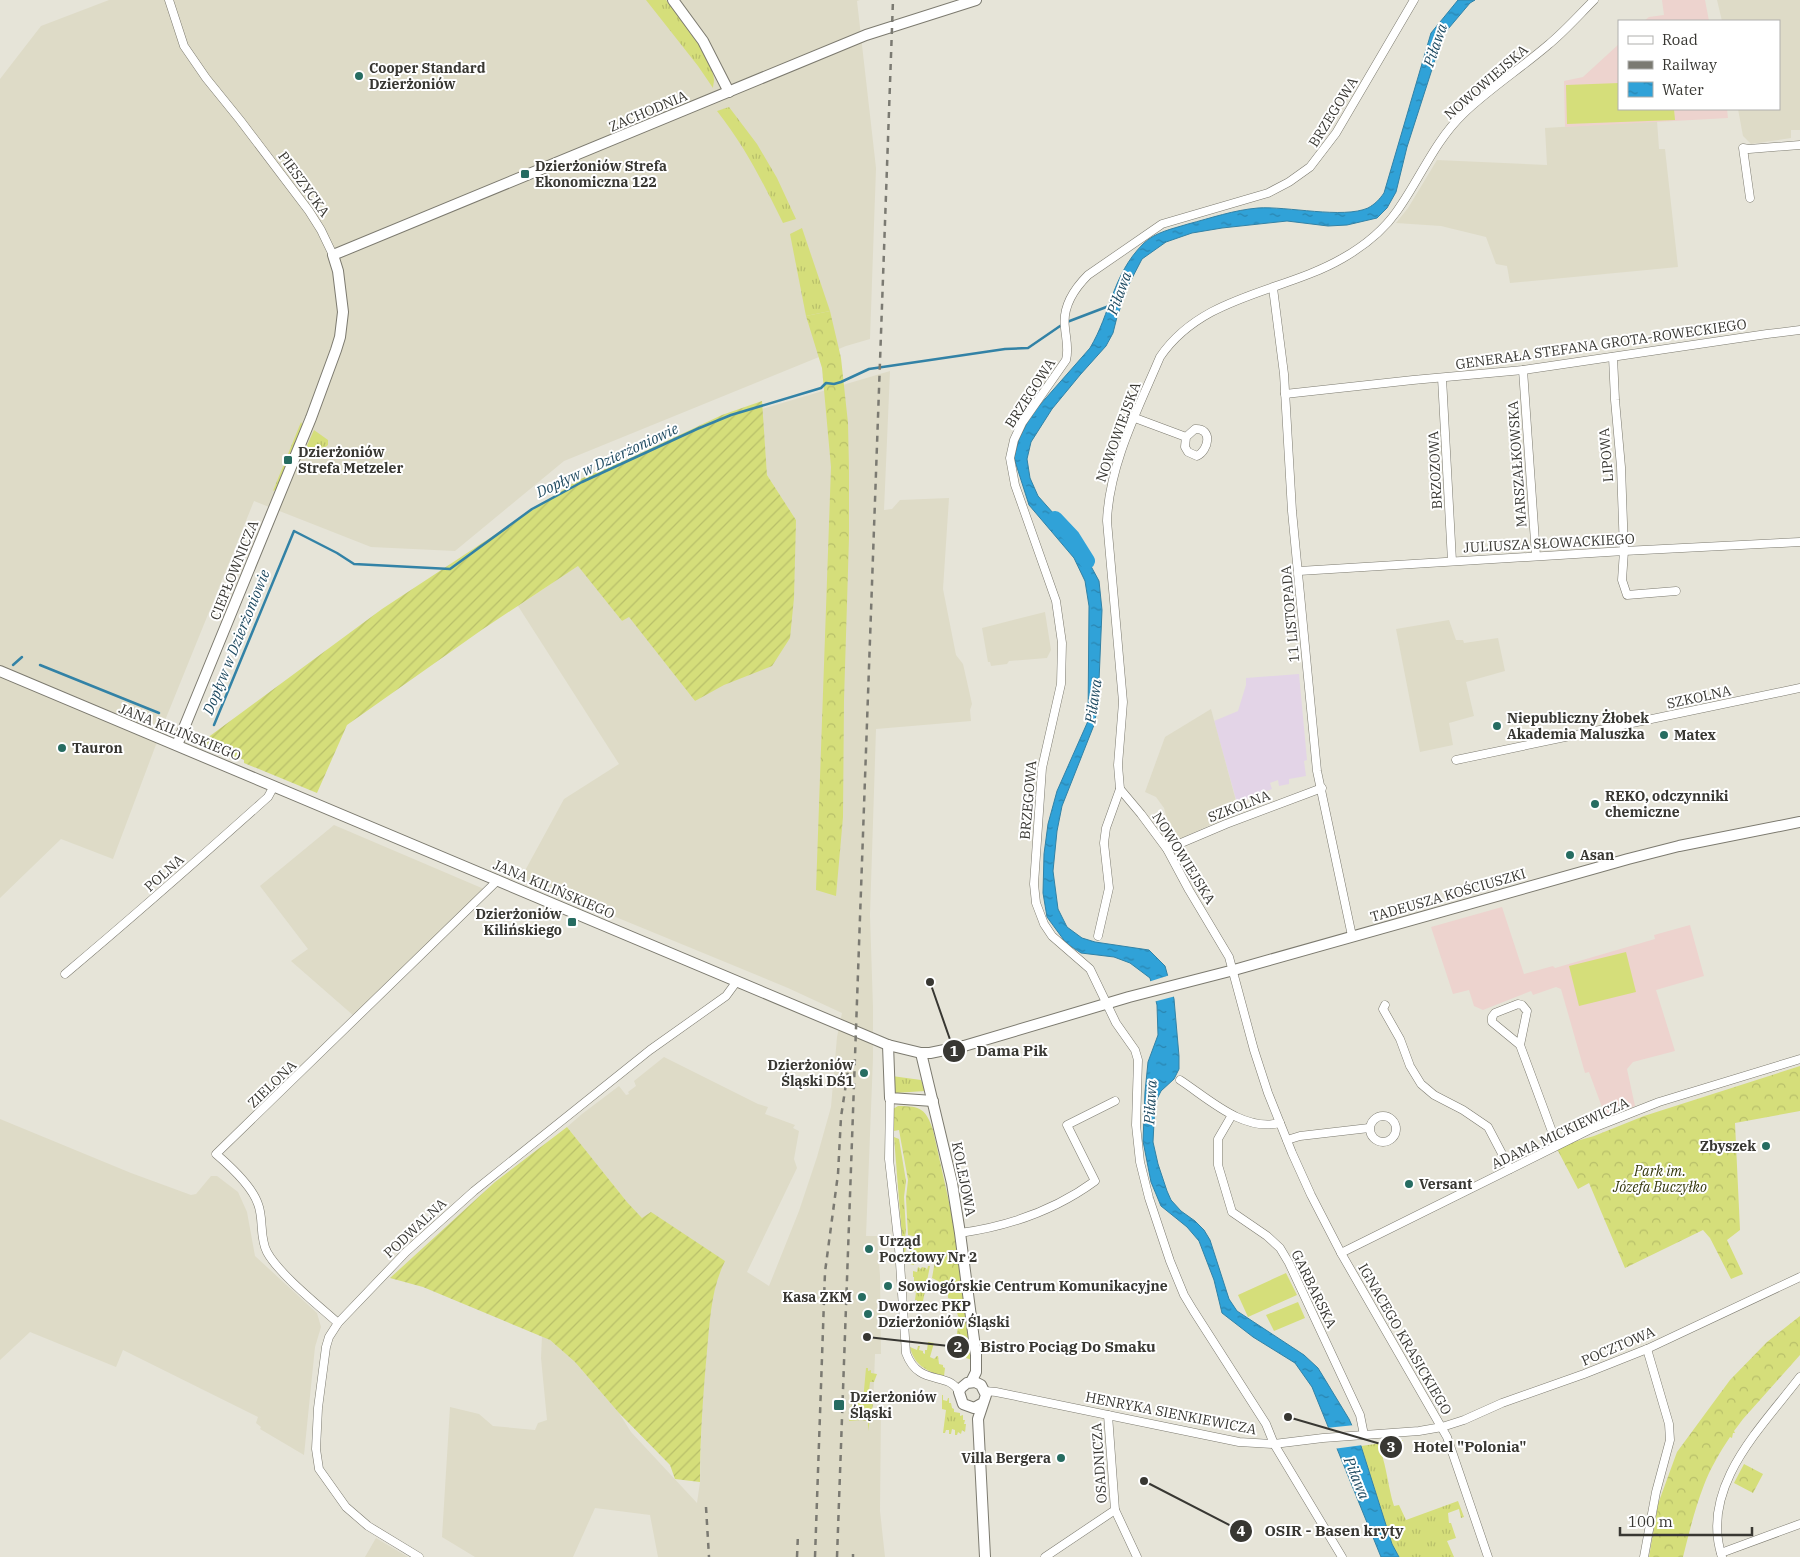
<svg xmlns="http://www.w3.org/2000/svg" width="1800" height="1557" viewBox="0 0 1800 1557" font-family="'IBM Plex Serif',serif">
  <defs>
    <pattern id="grass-tufts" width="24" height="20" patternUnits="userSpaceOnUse" patternTransform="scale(1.25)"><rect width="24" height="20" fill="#d5de7a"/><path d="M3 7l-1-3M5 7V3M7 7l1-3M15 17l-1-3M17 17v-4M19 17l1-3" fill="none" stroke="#b8bf6a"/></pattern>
    <pattern id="forest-crowns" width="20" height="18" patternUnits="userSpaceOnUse" patternTransform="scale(1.25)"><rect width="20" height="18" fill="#d5de7a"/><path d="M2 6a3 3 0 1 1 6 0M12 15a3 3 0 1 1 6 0" fill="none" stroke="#b8bf6a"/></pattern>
    <pattern id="garden-furrows" width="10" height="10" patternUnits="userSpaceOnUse" patternTransform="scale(1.25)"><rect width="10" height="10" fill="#d5de7a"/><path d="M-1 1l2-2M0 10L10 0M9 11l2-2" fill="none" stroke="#b8bf6a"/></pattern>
    <pattern id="water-ripples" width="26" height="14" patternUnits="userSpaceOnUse" patternTransform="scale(1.25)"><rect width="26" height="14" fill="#30a2d8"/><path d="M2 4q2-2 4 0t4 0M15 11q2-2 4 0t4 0" fill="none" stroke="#2a85b0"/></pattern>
  </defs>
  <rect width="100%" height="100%" fill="#e6e4d8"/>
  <path fill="#e3d4e7" d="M1299,674L1307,760L1304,761L1306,776L1289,779V784L1279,786L1278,780L1270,783L1272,789L1237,803L1214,721L1238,711L1246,685V678Z"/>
  <g fill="#dedbc7">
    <path d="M109,0H860L857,1L876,168L870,339L846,346L564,461L455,551L371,547L254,501L166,718L113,859L61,839L0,898V79L41,26Z"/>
    <path d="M1717,0H1800V130H1791V138L1751,144L1743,136L1738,109H1779V21H1722Z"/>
    <path d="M1657,121L1659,149H1665L1678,267L1510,283L1507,266L1496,264L1486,237L1441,226L1396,223L1408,208L1437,160L1547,165L1545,128Z"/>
    <path d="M890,371L884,510L892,509L900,500L949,498L943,589L956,655L963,664L972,704L970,710L971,721L876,729L870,915L873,1008V1058L866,1236H877L880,1276L881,1354H875L873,1408L881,1409L880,1511L885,1557H658L650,1515L595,1508L573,1557H475L442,1537L450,1407L479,1414L493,1426L535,1430L538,1423L547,1420L541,1358L542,1336L550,1340L575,1362L619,1413L631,1432L697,1503L700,1482L702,1400L711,1304L719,1272L725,1261L642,1218L627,1202L567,1127L582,1114L619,1086L626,1095L629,1094L628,1092L636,1086L634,1081L664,1057L758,1104L768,1107L765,1114L795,1125L793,1128L799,1131L794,1159L797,1168L747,1272L769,1286L799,1211L817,1157L831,1107L837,1037L842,1013L788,988L521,878L564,799L619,764L518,606L579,565L622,621L629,616L695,701L796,520L767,475L762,409Z"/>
    <path d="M1045,612L1051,650L1047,658L1009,661L1007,664L991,666L990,662H988L982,628Z"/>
    <path d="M1449,620L1456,640H1463L1464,643L1498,638L1505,671L1466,682L1474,716L1449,723L1453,745L1420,752L1396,629Z"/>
    <path d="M1211,709L1239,812L1184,837L1173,840L1164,808L1156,797L1145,792L1165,737Z"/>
    <path d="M334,825L484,889L354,1016L291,961L308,949L260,886Z"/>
    <path d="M0,1119L131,1173L191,1195L196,1194L211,1176H217L238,1192L247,1212L255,1256L317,1313L321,1327L315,1347L304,1455L260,1429L261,1427L256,1423L258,1417L123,1350L116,1367L30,1332L0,1360Z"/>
    <path d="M376,1538L408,1557H365Z"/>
  </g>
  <g fill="#edd3ce">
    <path d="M1662,0H1705L1709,21H1644L1649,17L1664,15Z"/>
    <path d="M1619,44V109H1727L1728,118L1565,127L1564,81L1583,77Z"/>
    <path d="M1502,907L1524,974L1553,966L1555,968L1655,939L1654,935L1690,925L1704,976L1656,990L1675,1051L1633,1062L1627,1069L1635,1106L1606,1118L1589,1072L1585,1073L1561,989L1556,987L1533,995L1531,991L1483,1010L1474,1006L1469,990L1453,994L1431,927Z"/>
  </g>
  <g fill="url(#grass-tufts)">
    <path d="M646,0H666C679,16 714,60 714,80C714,83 713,85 713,88L698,66Z"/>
    <path d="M729,107L757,144L777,178L796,219L783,223C762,181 746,148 717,111Z"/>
    <path d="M802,228L830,311L806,316L790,234Z"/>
    <path d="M301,422L303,426L277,489L273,491Z"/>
    <path d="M314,430L328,440V445L314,456L310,457L305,454V450Z"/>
    <path d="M892,1076L921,1080L925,1091L895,1093Z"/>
    <path d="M894,1137L899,1139L906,1181L904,1197L906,1230L904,1245L906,1246L904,1263Z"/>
    <path d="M928,1266H930L923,1301H921V1305L917,1304V1300H915L916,1292H914L916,1283H914V1277H913V1271L917,1272L918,1267L921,1269L922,1267L926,1268L927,1270Z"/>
    <path d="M928,1342L934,1343L930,1357L934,1359L937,1356H938L939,1364L943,1365V1367L945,1368L944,1376C927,1372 914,1365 910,1347L917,1350L918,1346H920L919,1350L923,1351V1353L925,1354V1350H927Z"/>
    <path d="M866,1368H868V1371L871,1370V1373L877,1374L874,1382H870L868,1399L870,1400V1397L874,1398L868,1431V1421L861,1420L849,1421L850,1408L853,1402L863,1401Z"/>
    <path d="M942,1395H943V1400L947,1401L948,1398H949V1403H951L952,1408L954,1409V1412L960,1413V1416L963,1415V1420H965L964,1424H966L965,1432L962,1430L961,1434L958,1432L957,1435H955V1430L952,1429L951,1434H949V1430H946L945,1433H943L946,1410L942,1409Z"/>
    <path d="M1403,1440V1444L1389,1446L1380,1449C1387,1468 1388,1487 1394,1506L1399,1505L1406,1520L1458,1501L1464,1517L1461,1518L1459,1509L1448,1513L1449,1523H1451L1456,1538L1447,1541L1454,1557H1399L1392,1544L1361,1446Z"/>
  </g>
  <g fill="url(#forest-crowns)">
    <path d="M830,311L841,358L848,423L849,468V538L844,700L843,817L836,896L816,890L831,467L822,368L806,316Z"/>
    <path d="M1800,1066V1111L1735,1123L1740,1230L1727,1240L1743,1274L1731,1279L1710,1238L1703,1230L1625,1268L1589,1183L1578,1189L1556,1147L1594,1136L1644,1116Z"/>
    <path d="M898,1106C921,1106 926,1109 933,1130L953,1220L972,1360L966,1358L967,1353L965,1352L966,1349L964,1348V1344H962V1348L956,1343L959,1317L958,1316L956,1309L951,1304L952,1299L948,1298V1294L944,1296V1293L942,1292L943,1288L939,1287L940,1282L932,1278L935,1261L929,1258L928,1262H927V1258L923,1257L922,1262H920L921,1259L919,1258L915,1261L914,1265L910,1264V1251H912L913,1243H917V1237L908,1235L906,1198L908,1180L899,1130L894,1131L893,1109Z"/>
    <path d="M1800,1316V1355L1743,1419L1734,1431L1735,1433H1733L1732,1438L1730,1437C1720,1452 1710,1469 1704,1485C1695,1508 1689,1533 1683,1557H1649L1658,1504L1677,1452L1730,1380L1767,1342Z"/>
    <path d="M1744,1464L1763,1474L1753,1493L1734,1483Z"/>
  </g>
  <g fill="url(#garden-furrows)">
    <path d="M762,401L767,475L796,520L794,598L790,638L772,666L724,685L695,701L629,617L622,621L578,566L483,629L347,725L317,793L244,763V760L238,757L234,759L199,744L382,609L578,480L626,460L722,415Z"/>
    <path d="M567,1127L627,1202L642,1218L651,1212L725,1261C711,1289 710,1320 707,1351C703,1395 700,1438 700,1482L675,1479L670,1465L619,1413L575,1362L550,1340L423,1287L390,1278L495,1182Z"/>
  </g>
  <g fill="#d5de7a">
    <path d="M1619,83V109H1674L1675,120L1567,124L1566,85Z"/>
    <path d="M1626,952L1636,992L1579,1006L1569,966Z"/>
    <path d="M1286,1273L1297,1295L1248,1317L1238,1295Z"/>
    <path d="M1298,1302L1305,1318L1274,1331L1266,1315Z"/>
  </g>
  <path fill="url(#water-ripples)" stroke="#3282a6" d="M1458,0H1475L1470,3L1443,35L1407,147L1396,192L1387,208L1377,218L1347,225L1328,226L1287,221L1222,228L1192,233L1166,242L1142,259L1129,284L1117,317L1113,333L1106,346L1080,375L1052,409L1031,442L1027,459L1030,478L1038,496L1062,523L1086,557L1099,581L1102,610L1098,705L1094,725L1062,806L1057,831L1053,871L1058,909L1067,927L1082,938L1095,942L1149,950L1165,966L1174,999L1179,1056V1069L1174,1079L1161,1091L1155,1103L1153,1142L1158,1164L1167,1191L1171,1200L1181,1211L1195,1221L1204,1230L1210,1240L1229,1299L1237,1311L1304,1355L1318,1368L1349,1419L1361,1446L1392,1544L1399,1557H1381L1312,1387L1295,1363L1253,1337L1222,1313L1214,1280L1199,1241L1187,1227L1161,1206L1151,1182L1143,1141L1145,1092L1148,1062L1158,1035L1157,1005L1150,978L1130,963L1114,957L1081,953L1066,943L1047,917L1043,893L1044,854L1048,824L1057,791L1088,721L1089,606L1085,581L1074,558L1029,505L1014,458L1019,439L1031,415L1090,348C1111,313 1112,275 1143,244C1155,232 1172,229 1188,224C1211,218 1234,210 1258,208C1287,206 1343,219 1368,208C1375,204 1379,200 1384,193L1431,33Z"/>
  <g fill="#e6e4d8">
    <path d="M1170,975L1176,996L1153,1002L1148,982Z"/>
    <path d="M1355,1425L1363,1445L1333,1449L1326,1428Z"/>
  </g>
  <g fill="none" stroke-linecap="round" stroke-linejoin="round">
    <g stroke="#3282a6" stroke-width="2.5">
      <path d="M1067,322L1109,306"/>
      <path d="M13,665L22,657"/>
      <path d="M40,665L159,713"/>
      <path d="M214,725L294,531L337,553L354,564L450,569L532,509L582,482L697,429L731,415L821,388L826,383L834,384L841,382L869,369L1005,349L1028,348L1063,324"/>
    </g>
    <path stroke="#30a2d8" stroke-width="16" d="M1055,519L1072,537L1087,561"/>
    <g stroke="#7c7a6f" stroke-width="9">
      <g id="minor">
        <path d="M169,0L184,46L206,78L240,120L309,211L321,230L333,255"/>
        <path d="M1750,198L1743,148L1749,149L1800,145"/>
        <path d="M1273,288L1284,374L1292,511L1317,771L1352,936"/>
        <path d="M1613,357L1615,400L1621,467L1624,551L1622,580L1627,595L1676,591"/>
        <path d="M1523,370L1536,556"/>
        <path d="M1442,378L1452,561"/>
        <path d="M1285,394L1413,380L1523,370L1767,334L1800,330"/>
        <path d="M1135,418L1186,437L1195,429C1213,428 1209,450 1197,456L1188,452L1185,447L1186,437"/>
        <path d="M1299,571L1624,551L1800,542"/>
        <path d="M1456,760L1800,688"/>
        <path d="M1167,849L1226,824L1322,788"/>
        <path d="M1098,936L1109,888L1104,843L1106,828L1120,789"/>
        <path d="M65,974C134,916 201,857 268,797L274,786"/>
        <path d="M1385,1005L1383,1009L1400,1039L1410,1066L1421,1084L1434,1095L1463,1110L1488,1127L1510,1169"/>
        <path d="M1520,1045L1492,1022V1017L1495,1013L1518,1004L1522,1005L1527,1011L1520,1045L1557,1145"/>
        <path d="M1180,1080C1209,1099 1243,1132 1280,1123"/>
        <path d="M890,1098L889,1159L899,1248L906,1353C919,1388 948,1370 959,1392"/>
        <path d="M1232,1115L1218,1139V1165L1232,1212L1267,1236L1280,1248L1289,1263L1360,1415L1364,1435"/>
        <circle cx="1383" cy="1129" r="13"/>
        <path d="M1287,1140L1300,1136L1369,1128"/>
        <path d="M960,1233C1010,1226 1054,1211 1095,1181L1067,1125L1115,1101"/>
        <path d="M1341,1253L1593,1128L1659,1102L1800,1059"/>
        <path d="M338,1323C318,1305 279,1274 267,1252C259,1237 264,1219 258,1204C252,1186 230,1166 216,1154L498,880"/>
        <path d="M985,1391L996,1392L1239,1442L1274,1444L1323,1438L1419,1431L1442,1427L1464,1420L1502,1403L1584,1374L1647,1349L1800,1277"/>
        <path d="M1115,1510L1137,1557"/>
        <path d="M1721,1553L1800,1524"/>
        <path d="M419,1557L368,1526L346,1507L319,1469L316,1449L318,1408L326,1347L329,1337L338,1323L406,1252L474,1191L650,1050L726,996L737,981"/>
        <path d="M1045,1557L1115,1510L1108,1415"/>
        <path d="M1342,1557L1274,1444L1266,1424L1193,1310L1184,1295L1170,1261L1149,1198L1140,1162L1136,1125L1138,1060L1135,1050L1116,1023L1090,969L1052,936L1044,924L1036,903L1034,884L1042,768L1061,684L1062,643L1056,601L1015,485L1010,458L1014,440L1022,423L1066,360C1069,349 1066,339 1065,328C1062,307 1073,290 1088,275L1162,224L1268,193L1289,182L1310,167L1336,133L1414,0"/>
        <path d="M1488,1557L1447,1437L1341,1253L1311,1195L1292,1153L1268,1093L1254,1050L1229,957L1189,890L1167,849L1141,814L1120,789L1118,765L1123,702L1107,521C1109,465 1138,409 1160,357C1203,294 1283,293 1343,258C1364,246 1383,231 1397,211C1420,179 1434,142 1463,114C1489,89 1520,69 1548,45C1564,32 1579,15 1594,0"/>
        <path d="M1644,1557L1656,1492L1670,1440L1669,1424L1647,1349"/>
        <path d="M1722,1557C1699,1487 1761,1428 1800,1377"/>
      </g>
    </g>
    <g stroke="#7c7a6f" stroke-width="12">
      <g id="tertiary">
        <path d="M673,0L703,41L729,92"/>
        <path d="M0,671L888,1045L921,1053H930L964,1046L1129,997L1234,970L1628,859L1679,846L1800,822"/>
        <path d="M177,745L311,418L336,350L340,337L343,312L338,271L333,255L866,35L976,0"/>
        <path d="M888,1045L890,1098L933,1101"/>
        <path d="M921,1053L952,1183L960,1233L976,1355V1372L971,1382"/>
        <path d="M981,1404L974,1408L963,1404L959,1392L961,1388L967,1383L975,1382L981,1385L986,1395L978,1419L985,1557"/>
      </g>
    </g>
    <use href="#minor" stroke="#fff" stroke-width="8"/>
    <use href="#tertiary" stroke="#fff" stroke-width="10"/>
    <g stroke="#7b7a72" stroke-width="2.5" stroke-dasharray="6 6" stroke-linecap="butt">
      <path d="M706,1507L709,1557"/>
      <path d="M797,1557L798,1534"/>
      <path d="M815,1557L825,1272L838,1174L841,1117L849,1064"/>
      <path d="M837,1557L893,0"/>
      <path d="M853,1557V1554"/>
    </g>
  </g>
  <g fill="#266c61" stroke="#fff" stroke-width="2">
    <circle cx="359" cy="76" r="5"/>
    <rect x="520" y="169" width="10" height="10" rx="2.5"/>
    <rect x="283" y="455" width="10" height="10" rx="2.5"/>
    <circle cx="1497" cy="726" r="5"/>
    <circle cx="1664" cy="735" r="5"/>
    <circle cx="62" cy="748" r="5"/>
    <circle cx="1595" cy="804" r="5"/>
    <circle cx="1570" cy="855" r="5"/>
    <rect x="567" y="917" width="10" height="10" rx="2.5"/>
    <circle cx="864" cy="1073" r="5"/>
    <circle cx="1766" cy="1146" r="5"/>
    <circle cx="1409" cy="1184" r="5"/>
    <circle cx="869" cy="1249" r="5"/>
    <circle cx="888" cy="1286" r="5"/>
    <circle cx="862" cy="1297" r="5"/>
    <circle cx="868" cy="1314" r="5"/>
    <rect x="833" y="1399" width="12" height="12" rx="2.5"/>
    <circle cx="1061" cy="1458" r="5"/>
  </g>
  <g text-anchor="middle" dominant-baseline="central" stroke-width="4" stroke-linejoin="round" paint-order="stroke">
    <g font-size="14" font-weight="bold" fill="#383732" stroke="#fff" text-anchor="start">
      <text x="369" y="68">Cooper Standard<tspan x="369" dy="16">Dzierżoniów</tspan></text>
      <text x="535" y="166">Dzierżoniów Strefa<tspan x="535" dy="16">Ekonomiczna 122</tspan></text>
      <text x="298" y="452">Dzierżoniów<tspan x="298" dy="16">Strefa Metzeler</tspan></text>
      <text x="1507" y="718">Niepubliczny Żłobek<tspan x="1507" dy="16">Akademia Maluszka</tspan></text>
      <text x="1674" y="735">Matex</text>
      <text x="72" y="748">Tauron</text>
      <text x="1605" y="796">REKO, odczynniki<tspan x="1605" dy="16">chemiczne</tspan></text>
      <text x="1580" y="855">Asan</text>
      <text x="562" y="914" text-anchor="end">Dzierżoniów<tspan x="562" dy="16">Kilińskiego</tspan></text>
      <text x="854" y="1065" text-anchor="end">Dzierżoniów<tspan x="854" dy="16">Śląski DŚ1</tspan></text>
      <text x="1756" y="1146" text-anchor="end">Zbyszek</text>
      <text x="1419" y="1184">Versant</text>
      <text x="879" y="1241">Urząd<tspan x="879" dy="16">Pocztowy Nr 2</tspan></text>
      <text x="898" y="1286">Sowiogórskie Centrum Komunikacyjne</text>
      <text x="852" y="1297" text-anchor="end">Kasa ZKM</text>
      <text x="878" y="1306">Dworzec PKP<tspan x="878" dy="16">Dzierżoniów Śląski</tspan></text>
      <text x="850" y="1397">Dzierżoniów<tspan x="850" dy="16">Śląski</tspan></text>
      <text x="1051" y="1458" text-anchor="end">Villa Bergera</text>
    </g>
    <g font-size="14" fill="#383732" stroke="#fff">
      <text transform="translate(1486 82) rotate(-41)">NOWOWIEJSKA</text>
      <text transform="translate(648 111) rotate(-23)">ZACHODNIA</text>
      <text transform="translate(1333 112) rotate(-58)">BRZEGOWA</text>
      <text transform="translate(304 184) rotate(54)">PIESZYCKA</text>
      <text transform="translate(1601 344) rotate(-8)">GENERAŁA STEFANA GROTA-ROWECKIEGO</text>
      <text transform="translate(1030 393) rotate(-57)">BRZEGOWA</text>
      <text transform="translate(1118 432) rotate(-70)">NOWOWIEJSKA</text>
      <text transform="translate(1606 455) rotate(-95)">LIPOWA</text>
      <text transform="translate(1517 464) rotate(-94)">MARSZAŁKOWSKA</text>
      <text transform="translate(1435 470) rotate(-93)">BRZOZOWA</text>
      <text transform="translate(1549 543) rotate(-3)">JULIUSZA SŁOWACKIEGO</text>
      <text transform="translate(234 570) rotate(-68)">CIEPŁOWNICZA</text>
      <text transform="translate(1290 614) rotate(-95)">11 LISTOPADA</text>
      <text transform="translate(1699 697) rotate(-12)">SZKOLNA</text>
      <text transform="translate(180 732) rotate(22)">JANA KILIŃSKIEGO</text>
      <text transform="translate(1028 800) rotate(-85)">BRZEGOWA</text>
      <text transform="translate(1239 806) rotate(-21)">SZKOLNA</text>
      <text transform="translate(1184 858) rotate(58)">NOWOWIEJSKA</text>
      <text transform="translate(164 873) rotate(-42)">POLNA</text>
      <text transform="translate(554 889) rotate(23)">JANA KILIŃSKIEGO</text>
      <text transform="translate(1448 895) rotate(-16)">TADEUSZA KOŚCIUSZKI</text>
      <text transform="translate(272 1084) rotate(-44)">ZIELONA</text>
      <text transform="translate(1560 1133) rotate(-25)">ADAMA MICKIEWICZA</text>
      <text transform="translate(964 1179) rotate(79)">KOLEJOWA</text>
      <text transform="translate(415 1228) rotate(-43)">PODWALNA</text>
      <text transform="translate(1314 1289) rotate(64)">GARBARSKA</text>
      <text transform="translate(1405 1339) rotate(60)">IGNACEGO KRASICKIEGO</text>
      <text transform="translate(1618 1346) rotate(-23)">POCZTOWA</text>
      <text transform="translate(1171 1413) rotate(11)">HENRYKA SIENKIEWICZA</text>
      <text transform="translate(1099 1463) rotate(-94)">OSADNICZA</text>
    </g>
    <g font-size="14" font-style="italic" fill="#34370c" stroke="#fff">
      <text x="1660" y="1171">Park im.<tspan x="1660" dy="16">Józefa Buczyłko</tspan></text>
    </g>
    <g font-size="15" font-style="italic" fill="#1d4960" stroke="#fff">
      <text transform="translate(1435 45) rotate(-71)">Piława</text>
      <text transform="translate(1119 293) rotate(-70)">Piława</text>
      <text transform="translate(607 460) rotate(-25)">Dopływ w Dzierżoniowie</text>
      <text transform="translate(236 642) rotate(-68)">Dopływ w Dzierżoniowie</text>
      <text transform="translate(1093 701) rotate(-82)">Piława</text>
      <text transform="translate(1150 1102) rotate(-87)">Piława</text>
      <text transform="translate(1357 1478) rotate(68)">Piława</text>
    </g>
  </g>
  <path fill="none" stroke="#383732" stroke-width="2" d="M930 982L954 1051M867 1337L958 1347M1288 1417L1391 1447M1144 1481L1241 1531"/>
  <g fill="#383732" stroke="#fff" stroke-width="2">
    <circle cx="930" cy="982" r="5"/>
    <circle cx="867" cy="1337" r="5"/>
    <circle cx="1288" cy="1417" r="5"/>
    <circle cx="1144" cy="1481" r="5"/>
    <circle cx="954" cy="1051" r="12"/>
    <circle cx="958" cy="1347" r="12"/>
    <circle cx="1391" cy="1447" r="12"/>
    <circle cx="1241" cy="1531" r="12"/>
  </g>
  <g font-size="15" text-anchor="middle" font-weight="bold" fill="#fff">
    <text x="954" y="1056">1</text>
    <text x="958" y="1352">2</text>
    <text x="1391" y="1452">3</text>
    <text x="1241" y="1536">4</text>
  </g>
  <g font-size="15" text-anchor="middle" font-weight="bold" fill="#383732" stroke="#fff" stroke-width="4" stroke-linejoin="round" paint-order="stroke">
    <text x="1012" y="1056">Dama Pik</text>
    <text x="1068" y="1352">Bistro Pociąg Do Smaku</text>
    <text x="1470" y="1452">Hotel "Polonia"</text>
    <text x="1334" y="1536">OSIR - Basen kryty</text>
  </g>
  <rect x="1618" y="20" width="162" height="90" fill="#ffffff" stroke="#afafad"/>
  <rect x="1628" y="36" width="25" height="8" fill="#ffffff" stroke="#afafad"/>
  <text x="1662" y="45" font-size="15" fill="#383732">Road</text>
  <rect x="1628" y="61" width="25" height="8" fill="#7b7a72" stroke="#afafad"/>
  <text x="1662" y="70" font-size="15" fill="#383732">Railway</text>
  <rect x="1628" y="82" width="25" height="15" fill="url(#water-ripples)" stroke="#afafad"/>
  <text x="1662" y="95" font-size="15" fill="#383732">Water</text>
  <path d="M1620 1527v8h132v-8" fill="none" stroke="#383732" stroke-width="2.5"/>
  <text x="1628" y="1527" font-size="15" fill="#383732" stroke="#ffffff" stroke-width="4" paint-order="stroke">100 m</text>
</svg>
